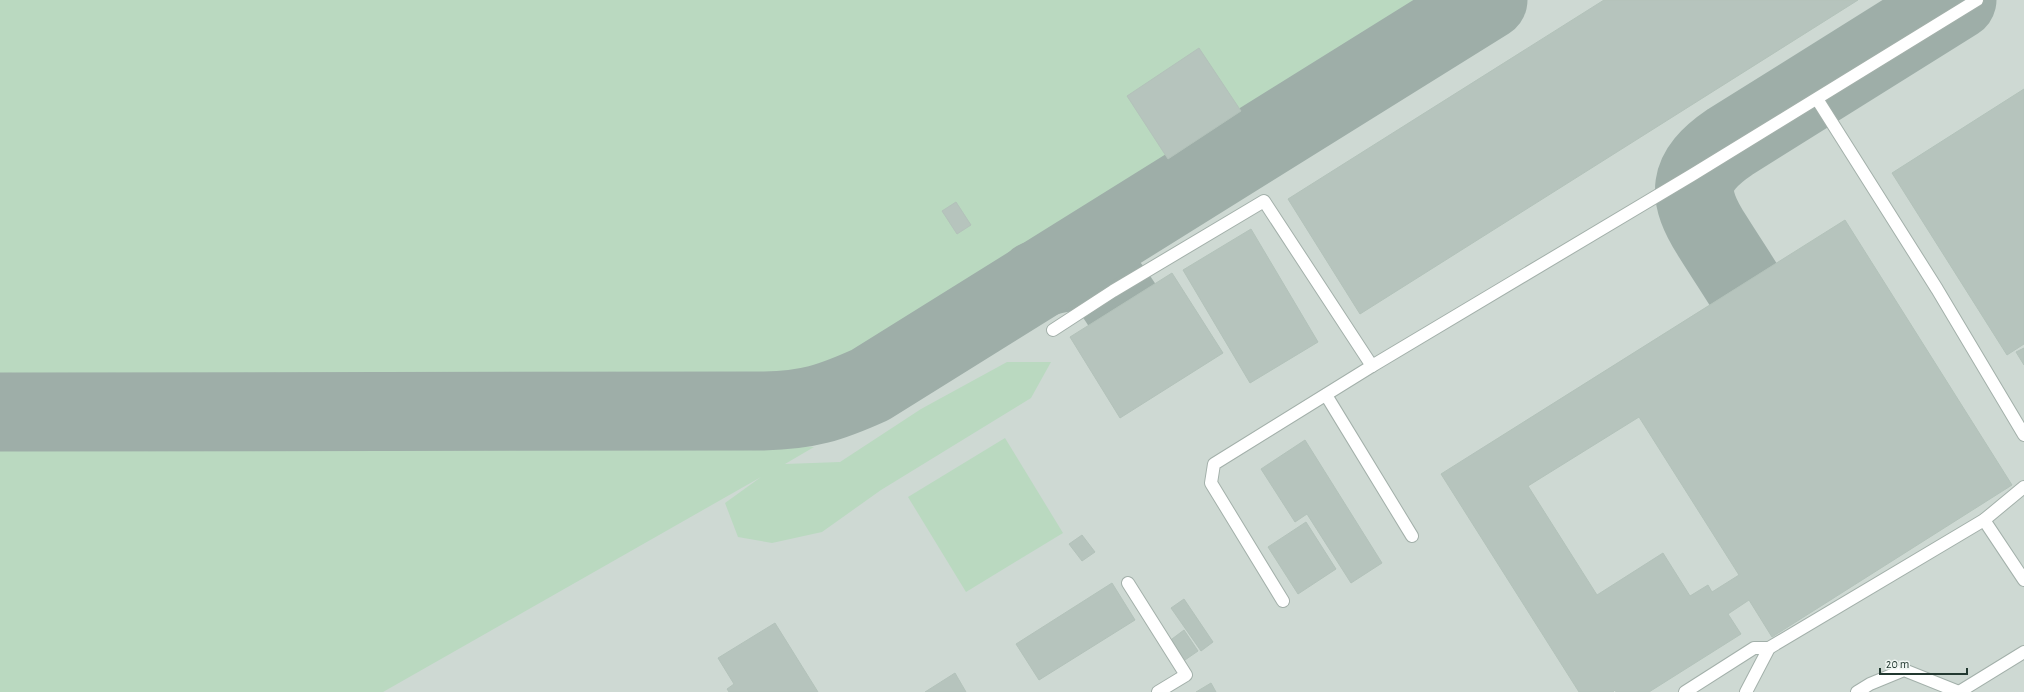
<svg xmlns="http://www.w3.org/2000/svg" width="2024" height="692" viewBox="0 0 2024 692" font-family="'Alegreya Sans',sans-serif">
  <rect width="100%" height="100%" fill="#e0e9e4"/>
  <path fill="#ced9d3" d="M0,0H2024V692H41L0,642Z"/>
  <g fill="#bad9c0">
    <path d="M0,0H1422L835,367L801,376L744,378L0,379Z"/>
    <path d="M1007,362H1051L1031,398L881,490L822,532L772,543L738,537L725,503L761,477L383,692H0V446L745,442L814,447L785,464L840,462L921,409Z"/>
    <path d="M1005,438L1063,533L966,592L908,497Z"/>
  </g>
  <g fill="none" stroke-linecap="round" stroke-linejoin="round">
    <g stroke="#9eaea8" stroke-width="79">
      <path d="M1037,280C1055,272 1085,267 1103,280C1111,287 1116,296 1122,305"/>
      <path d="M1743,284C1733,268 1723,253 1713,237C1686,195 1686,172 1730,142L1957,0"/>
      <path d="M0,412L764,411C808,410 830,403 870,385L1488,0"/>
    </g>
  </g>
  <g fill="#b6c4bd" stroke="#b3c2ba" fill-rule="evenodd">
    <path d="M1604,0H1858L1360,314L1288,199Z"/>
    <path d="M1199,48L1241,111L1168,159L1127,96Z"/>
    <path d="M2024,89V344L2007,355L1892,173Z"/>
    <path d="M956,202L971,225L957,234L942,211Z"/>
    <path d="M1845,220L2012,485L1772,637L1749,600L1728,614L1741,634L1649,692H1616L1615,690L1613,692H1579L1441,474ZM1639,417L1739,575L1712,592L1708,585L1690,596L1663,553L1597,595L1528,486Z"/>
    <path d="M1251,229L1318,342L1250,383L1183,270Z"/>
    <path d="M1172,273L1223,353L1120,418L1070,337Z"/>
    <path d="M2024,348V365L2016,352Z"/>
    <path d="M1305,440L1382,563L1351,583L1307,514L1295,522L1261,469Z"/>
    <path d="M1306,522L1336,569L1298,594L1268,547Z"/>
    <path d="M1082,535L1095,552L1082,561L1069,544Z"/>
    <path d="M1112,583L1135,620L1039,680L1016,644Z"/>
    <path d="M1184,599L1213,642L1201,651L1171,608Z"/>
    <path d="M775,623L818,692H729L727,689L734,684L718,658Z"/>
    <path d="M1184,630L1198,651L1182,662L1168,642Z"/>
    <path d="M955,673L966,692H925Z"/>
    <path d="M1211,683L1216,692H1196Z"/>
  </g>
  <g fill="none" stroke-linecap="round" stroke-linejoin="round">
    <g stroke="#a3b0aa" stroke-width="14">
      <g id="lane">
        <path d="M1817,99L1937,289L2024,435"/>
        <path d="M1053,330L1113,291L1264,201L1372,366L1692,175L1977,0"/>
        <path d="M1326,395L1412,536"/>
        <path d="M1984,520L2024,580"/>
        <path d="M1128,583L1186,675L1158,692"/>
        <path d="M1283,601L1211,483L1214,464L1372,366"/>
        <path d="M1685,692L1754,648H1769"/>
        <path d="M1746,692L1769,648L1984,520L2024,487"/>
        <path d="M1857,692L1870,684L1904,670L1959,692"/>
        <path d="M1959,692L2024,652"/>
      </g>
    </g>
    <use href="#lane" stroke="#fff" stroke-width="12"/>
  </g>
  <path d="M1880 668v6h87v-6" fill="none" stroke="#223830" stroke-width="2"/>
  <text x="1886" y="668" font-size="12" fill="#223830" stroke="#f0f6f2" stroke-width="3" paint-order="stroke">20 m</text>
</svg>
